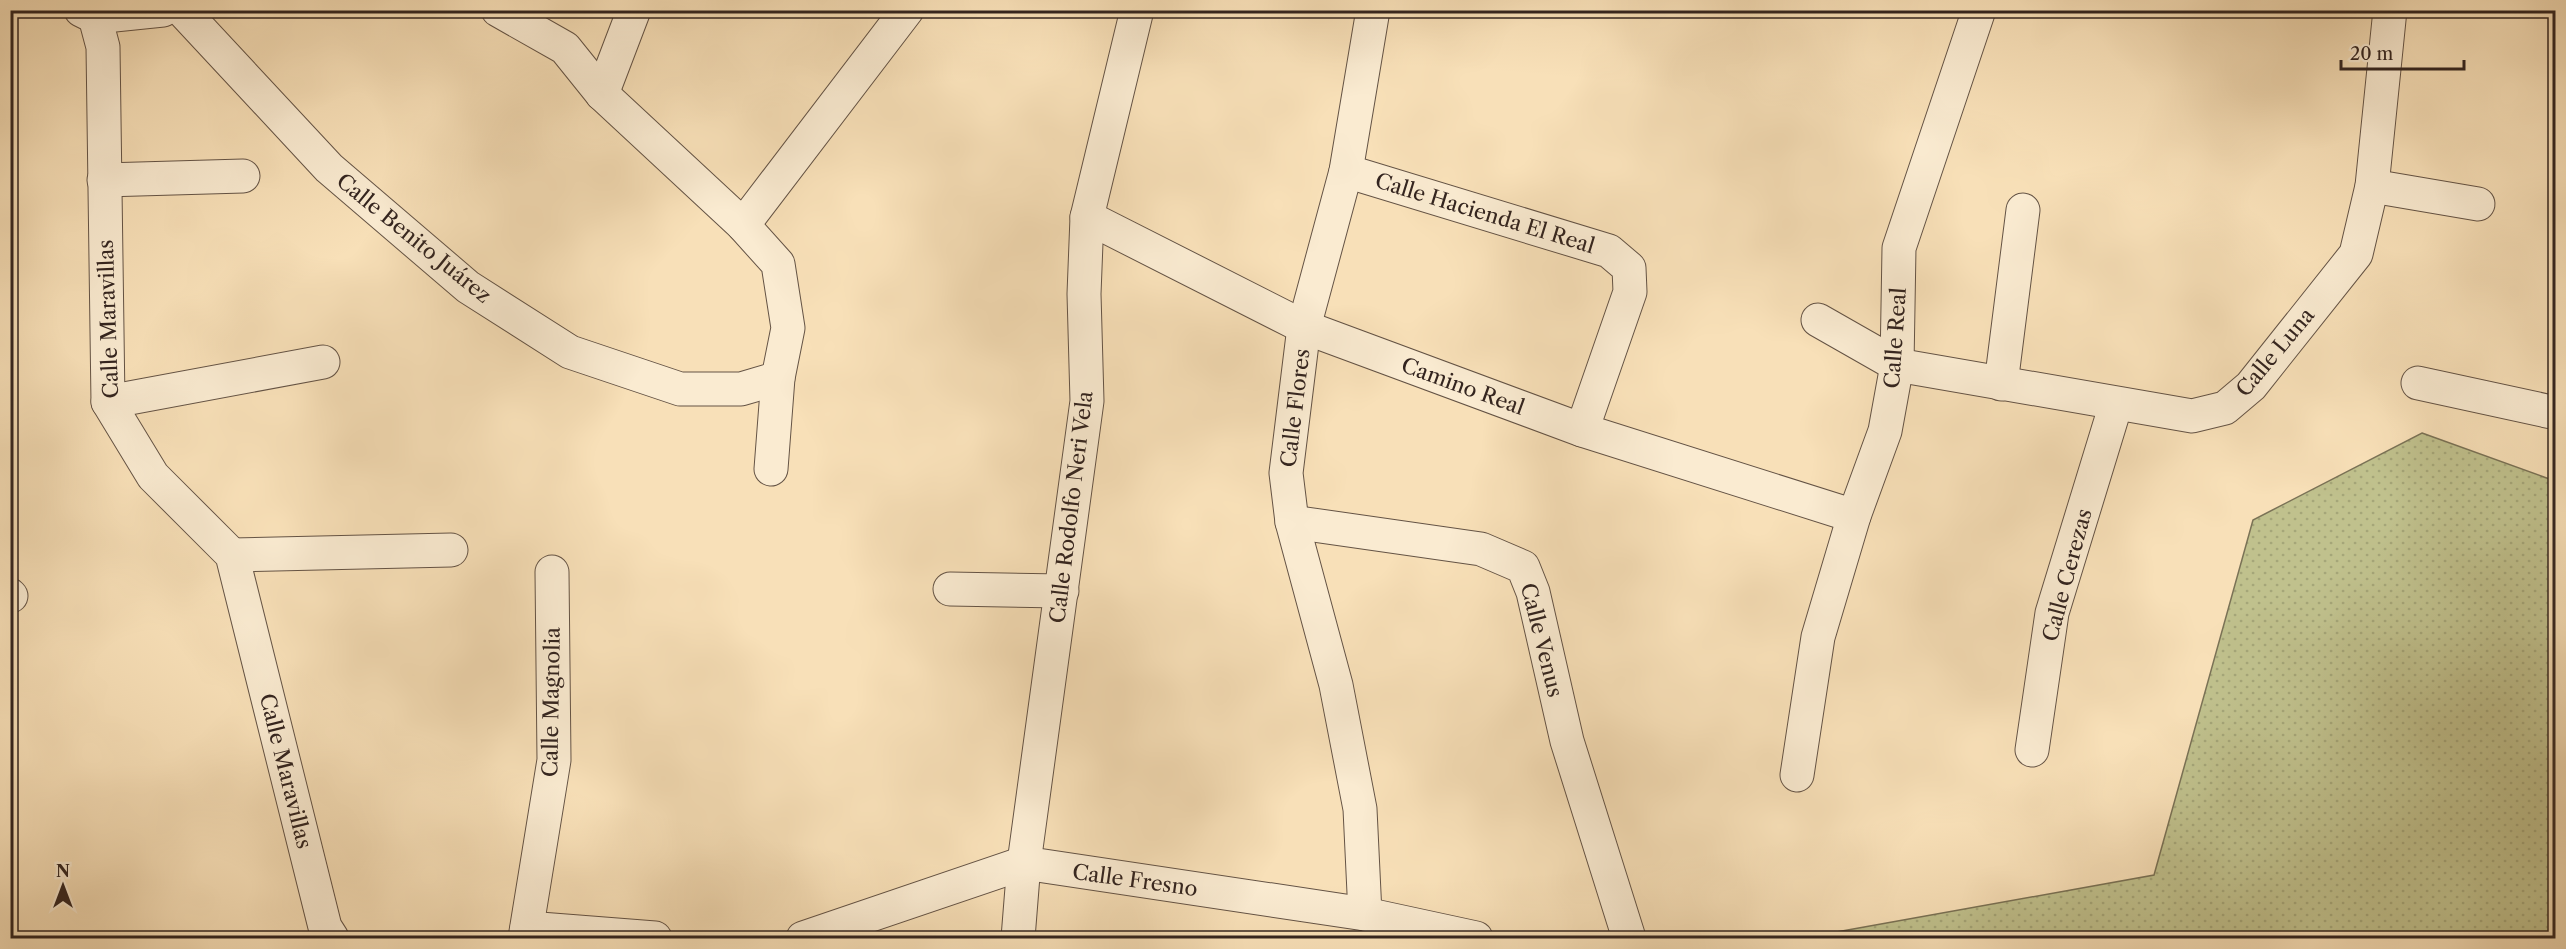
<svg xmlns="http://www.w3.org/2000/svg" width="2566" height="949" viewBox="0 0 2566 949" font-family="'Libre Caslon Text',serif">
  <defs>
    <pattern id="grass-dots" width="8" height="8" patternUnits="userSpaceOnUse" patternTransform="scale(1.5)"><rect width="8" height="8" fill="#c0c18d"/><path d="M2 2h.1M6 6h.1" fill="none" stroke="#a5a679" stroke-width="1.8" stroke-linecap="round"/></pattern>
  </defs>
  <rect width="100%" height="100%" fill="#f8e0b8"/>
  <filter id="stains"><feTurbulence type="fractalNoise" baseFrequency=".00333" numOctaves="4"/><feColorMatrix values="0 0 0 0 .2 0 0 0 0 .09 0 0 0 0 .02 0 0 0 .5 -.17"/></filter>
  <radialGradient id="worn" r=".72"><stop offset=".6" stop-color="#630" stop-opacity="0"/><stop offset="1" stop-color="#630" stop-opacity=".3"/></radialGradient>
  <path fill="url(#grass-dots)" stroke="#7a7256" stroke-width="1.5" d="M2422,433L2555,481V938H1803L2154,875L2253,520Z"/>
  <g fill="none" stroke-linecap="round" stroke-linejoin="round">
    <g stroke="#645345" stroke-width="35">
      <g id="minor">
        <path d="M81,10L95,17L103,47L108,402L153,476L232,555L325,927L332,938"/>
        <path d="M182,10L329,168L468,287L570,352L680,389H741L778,378L788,328L778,264L743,225L602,94L565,48L498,10"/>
        <path d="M95,17L163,10"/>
        <path d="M602,94L634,10"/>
        <path d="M1346,171L1609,251L1629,268L1630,292L1582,430"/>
        <path d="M104,180L243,176"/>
        <path d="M2372,186L2478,204"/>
        <path d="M1087,217L1304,327L1582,430L1854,516"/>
        <path d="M743,225L907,10"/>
        <path d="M1818,320L1897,365L2192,416L2225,408L2251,386L2356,254L2372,186L2390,10"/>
        <path d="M2418,383L2556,413"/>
        <path d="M2001,384L2023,210"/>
        <path d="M108,402L323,362"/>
        <path d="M771,469L778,378"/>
        <path d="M1292,522L1481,549L1523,567L1533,592L1567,741L1629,938"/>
        <path d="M232,555L451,550"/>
        <path d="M950,589L1062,591"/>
        <path d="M10,595L11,596"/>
        <path d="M2032,750L2052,613L2116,404"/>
        <path d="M1797,775L1818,637L1854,516L1885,431L1897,365L1899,248L1979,10"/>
        <path d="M1365,914L1360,809L1336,685L1292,522L1286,473L1304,327L1346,171L1373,10"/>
        <path d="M527,928L655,938"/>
        <path d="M525,938L554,760L552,572"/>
        <path d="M803,938L1024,863L1365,914L1476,938"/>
        <path d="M1018,938L1024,863L1087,401L1084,294L1087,217L1137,10"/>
      </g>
    </g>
    <use href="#minor" stroke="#faebd1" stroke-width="33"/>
  </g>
  <g text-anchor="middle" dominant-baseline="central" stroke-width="4.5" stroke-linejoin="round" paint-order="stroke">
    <g font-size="21" fill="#33241f" stroke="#faebd1">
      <text transform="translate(1485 213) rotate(17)">Calle Hacienda El Real</text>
      <text transform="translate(414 238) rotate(39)">Calle Benito Juárez</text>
      <text transform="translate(108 319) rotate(-92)">Calle Maravillas</text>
      <text transform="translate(1895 338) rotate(-86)">Calle Real</text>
      <text transform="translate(2275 352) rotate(-50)">Calle Luna</text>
      <text transform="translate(1463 386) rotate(20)">Camino Real</text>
      <text transform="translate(1295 408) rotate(-83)">Calle Flores</text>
      <text transform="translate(1071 507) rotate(-83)">Calle Rodolfo Neri Vela</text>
      <text transform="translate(2067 575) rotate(-75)">Calle Cerezas</text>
      <text transform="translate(1542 640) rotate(76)">Calle Venus</text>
      <text transform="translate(551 702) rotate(-89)">Calle Magnolia</text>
      <text transform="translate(286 771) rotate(76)">Calle Maravillas</text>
      <text transform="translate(1135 880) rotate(8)">Calle Fresno</text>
    </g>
  </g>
  <rect width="2566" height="949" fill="none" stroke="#f8e0b8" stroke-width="36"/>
  <rect x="12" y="12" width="2542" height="925" fill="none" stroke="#33241f" stroke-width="3"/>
  <rect x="18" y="18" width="2530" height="913" fill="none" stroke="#33241f" stroke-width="1.5"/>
  <g transform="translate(63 886)" stroke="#faebd1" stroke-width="4.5" paint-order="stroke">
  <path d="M0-4.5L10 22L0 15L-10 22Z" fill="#33241f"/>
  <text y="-9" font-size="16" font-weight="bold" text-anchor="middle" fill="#33241f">N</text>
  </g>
  <path d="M2341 60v9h123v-9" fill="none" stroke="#33241f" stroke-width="3"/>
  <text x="2350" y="60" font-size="18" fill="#33241f" stroke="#faebd1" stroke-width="4.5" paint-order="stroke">20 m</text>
  <rect width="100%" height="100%" filter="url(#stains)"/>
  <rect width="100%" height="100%" fill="url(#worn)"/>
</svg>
